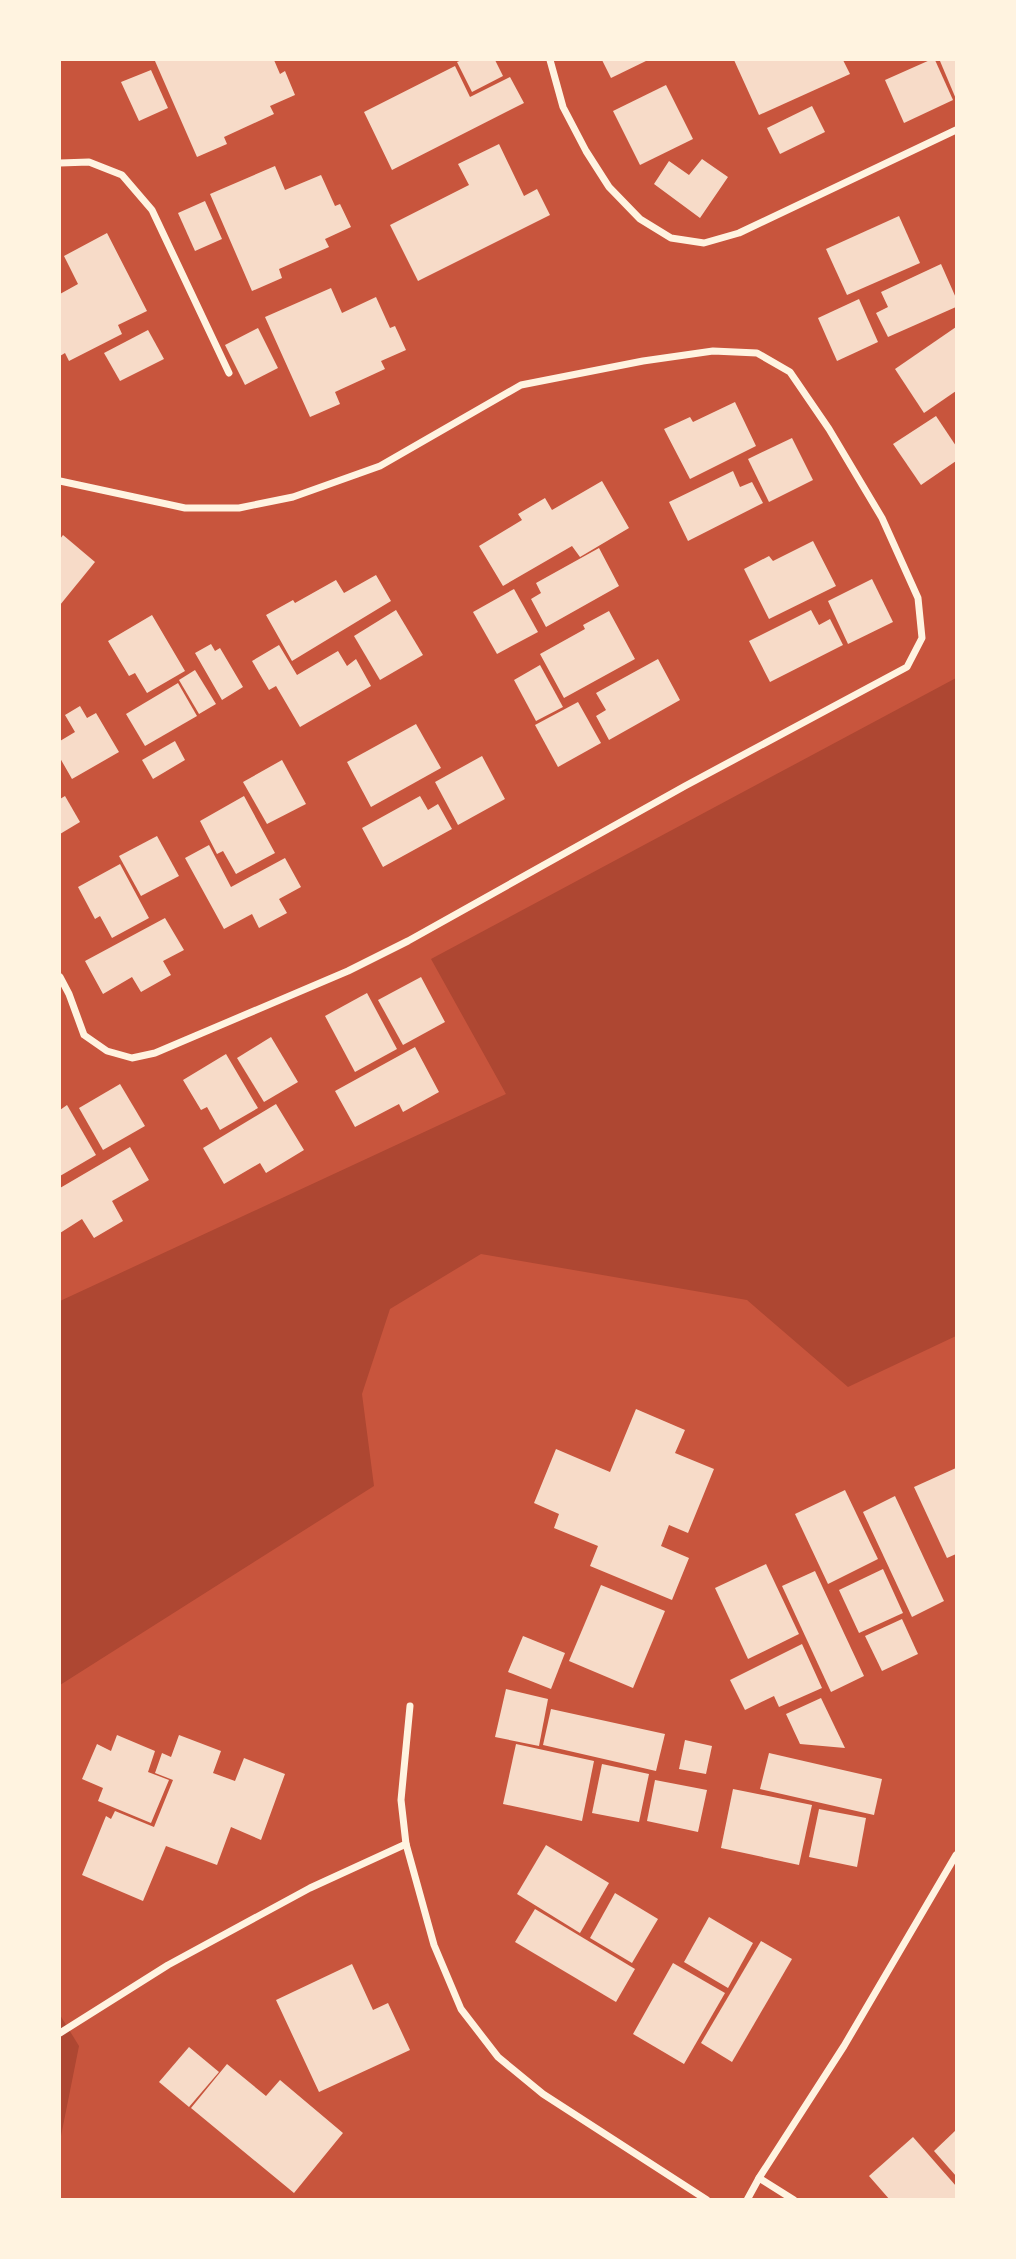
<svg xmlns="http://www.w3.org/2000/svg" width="1016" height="2259" viewBox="0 0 1016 2259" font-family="Overpass,sans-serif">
  <rect width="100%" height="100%" fill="#c8553d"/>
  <g fill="#ae4732">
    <path d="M956,678V1336L848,1387L747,1300L481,1254L390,1309L362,1394L374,1486L60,1685V1301L506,1094L431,959Z"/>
    <path d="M60,2015L79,2046L60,2141Z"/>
  </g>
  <g fill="#f7dbc8">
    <path d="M159,60H274L280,74L285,71L295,95L270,106L274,114L224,137L227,144L197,157L155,61Z"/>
    <path d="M462,60H495L503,76L472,92L457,62Z"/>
    <path d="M602,60H648L611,78Z"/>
    <path d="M734,60H843L850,74L759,115Z"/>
    <path d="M930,60H935L953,100L904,123L885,80Z"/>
    <path d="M944,60H956V99L940,61Z"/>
    <path d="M455,66L470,97L510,77L524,103L392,170L364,112Z"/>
    <path d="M151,70L168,108L139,121L121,82Z"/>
    <path d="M666,85L693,139L640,165L613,111Z"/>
    <path d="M812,106L825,132L780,154L767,128Z"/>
    <path d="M499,144L524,196L537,189L550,215L418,281L390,225L469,185L458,164Z"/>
    <path d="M702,159L728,177L700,218L654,184L669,161L689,175Z"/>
    <path d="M275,166L285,190L321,175L335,206L340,204L351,227L325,239L329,247L279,269L282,278L252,291L210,194Z"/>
    <path d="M205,201L222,239L195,251L178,213Z"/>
    <path d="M899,216L920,263L847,295L826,249Z"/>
    <path d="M107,233L147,311L118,325L122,334L69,361L65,353L60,356V294L78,284L64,256Z"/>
    <path d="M941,264L956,298V307L888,337L876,313L888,307L881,292Z"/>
    <path d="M331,288L342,313L376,297L390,328L395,326L406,350L381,361L385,369L335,392L340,404L310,417L265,317Z"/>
    <path d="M859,299L878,342L837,361L818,318Z"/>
    <path d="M956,327V391L924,413L895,369Z"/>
    <path d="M258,328L278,368L245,385L225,345Z"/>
    <path d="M148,330L164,359L120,381L104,353Z"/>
    <path d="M735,402L756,446L690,479L664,429L690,417L693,422Z"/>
    <path d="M936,416L956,446V461L921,485L893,444Z"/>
    <path d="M792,438L813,480L769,502L748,459Z"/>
    <path d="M733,471L740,487L752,482L763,503L688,541L669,502Z"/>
    <path d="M602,481L629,528L580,557L572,546L503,586L479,546L522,520L518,514L545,498L552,510Z"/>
    <path d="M63,535L95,562L60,605V539Z"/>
    <path d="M813,541L836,586L769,619L744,569L769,556L773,561Z"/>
    <path d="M599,548L619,586L546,627L531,599L541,593L536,583Z"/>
    <path d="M376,575L391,601L292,661L266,615L293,600L295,603L336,580L344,593Z"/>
    <path d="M872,579L893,622L848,644L828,601Z"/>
    <path d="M514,589L538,632L497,654L473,612Z"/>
    <path d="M396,610L423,655L380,680L354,636Z"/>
    <path d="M811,610L819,625L830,619L843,645L770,682L749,641Z"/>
    <path d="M609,611L635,659L564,698L540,654L585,629L583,625Z"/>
    <path d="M152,615L185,671L147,693L135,673L129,676L108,641Z"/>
    <path d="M211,644L215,651L220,648L243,687L222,700L195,653Z"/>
    <path d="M279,645L297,675L338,651L347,666L356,659L371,686L300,727L276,686L269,690L252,661Z"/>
    <path d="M658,659L680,700L609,740L596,716L606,710L596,693Z"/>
    <path d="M540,665L563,707L536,721L514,680Z"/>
    <path d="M195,670L216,704L199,714L179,680Z"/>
    <path d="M178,683L197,716L145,746L126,714Z"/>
    <path d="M578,702L601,743L558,767L535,725Z"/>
    <path d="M80,706L87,718L96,713L119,752L72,779L60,758V741L75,732L65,715Z"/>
    <path d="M416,724L441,768L371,807L347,762Z"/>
    <path d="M175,741L185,760L153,779L142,760Z"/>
    <path d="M482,756L505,799L458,825L435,782Z"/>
    <path d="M282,760L306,804L267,824L243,782Z"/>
    <path d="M65,796L80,822L60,834V799Z"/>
    <path d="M244,796L275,853L236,874L223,851L217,854L200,821Z"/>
    <path d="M420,796L428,810L438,804L452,829L383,867L362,828Z"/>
    <path d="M157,836L179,876L141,896L119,856Z"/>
    <path d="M209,845L231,887L285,858L301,887L279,899L287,913L259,928L252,914L224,929L185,858Z"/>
    <path d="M120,864L149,918L112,938L100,916L95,919L78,887Z"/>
    <path d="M165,918L184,950L163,961L171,975L141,992L132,977L103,994L85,961Z"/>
    <path d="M421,977L445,1022L403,1045L378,1000Z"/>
    <path d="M367,993L397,1049L355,1072L325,1016Z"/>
    <path d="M271,1037L298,1082L264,1102L237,1058Z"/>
    <path d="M415,1047L439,1092L403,1112L399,1104L355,1127L335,1091Z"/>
    <path d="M226,1054L258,1108L220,1130L207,1107L201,1110L183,1080Z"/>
    <path d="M120,1084L145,1126L103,1150L79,1108Z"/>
    <path d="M276,1104L304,1150L266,1173L260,1163L224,1184L203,1148Z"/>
    <path d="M67,1105L96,1155L60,1176V1110Z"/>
    <path d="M130,1147L149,1180L112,1201L123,1221L94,1238L82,1219L60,1233V1188Z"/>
    <path d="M636,1409L685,1430L675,1453L714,1469L688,1533L669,1525L661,1546L689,1558L672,1600L590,1566L598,1546L554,1528L559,1514L534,1503L556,1449L610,1472Z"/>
    <path d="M956,1468V1554L947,1558L914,1487Z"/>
    <path d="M845,1490L878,1559L828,1584L795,1514Z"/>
    <path d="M895,1496L944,1601L912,1617L863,1512Z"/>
    <path d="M766,1564L799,1634L748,1659L715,1588Z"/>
    <path d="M883,1569L903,1613L859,1633L839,1590Z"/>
    <path d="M815,1571L864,1676L831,1692L782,1586Z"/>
    <path d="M601,1585L665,1611L633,1688L569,1661Z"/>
    <path d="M902,1619L918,1654L882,1671L865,1636Z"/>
    <path d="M523,1636L565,1653L551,1689L508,1672Z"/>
    <path d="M802,1644L822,1688L779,1707L774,1696L745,1710L730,1680Z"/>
    <path d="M506,1689L548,1699L539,1746L495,1737Z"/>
    <path d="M821,1698L845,1748L800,1744L786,1714Z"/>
    <path d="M551,1709L665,1734L656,1771L543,1745Z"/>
    <path d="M117,1735L155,1751L148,1772L169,1780L151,1823L98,1801L103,1788L82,1779L97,1744L111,1751Z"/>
    <path d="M179,1735L221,1751L213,1773L235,1781L244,1758L285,1774L261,1840L231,1827L217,1865L166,1846L143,1901L82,1875L106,1816L111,1819L115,1811L154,1827L173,1780L155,1773L162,1753L171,1757Z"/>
    <path d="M685,1740L712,1746L706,1774L679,1769Z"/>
    <path d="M516,1744L594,1761L582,1821L503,1804Z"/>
    <path d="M769,1753L882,1779L874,1815L760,1789Z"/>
    <path d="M602,1764L649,1774L639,1822L592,1813Z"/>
    <path d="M655,1780L707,1790L698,1832L647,1821Z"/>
    <path d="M733,1789L812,1805L799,1865L721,1848Z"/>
    <path d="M819,1809L866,1818L857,1867L809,1857Z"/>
    <path d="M546,1845L609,1883L580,1933L517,1894Z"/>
    <path d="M615,1893L658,1919L632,1963L590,1938Z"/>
    <path d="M535,1909L635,1969L616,2002L515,1942Z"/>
    <path d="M709,1917L753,1943L728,1988L684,1962Z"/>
    <path d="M761,1941L792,1959L732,2062L701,2043Z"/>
    <path d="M673,1963L725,1993L684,2064L633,2034Z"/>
    <path d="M352,1964L373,2010L388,2003L410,2050L319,2092L276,2000Z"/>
    <path d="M189,2047L219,2072L189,2107L159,2082Z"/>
    <path d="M227,2064L266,2096L280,2080L343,2133L294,2193L191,2108Z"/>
    <path d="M956,2130V2176L934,2151Z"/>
    <path d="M913,2137L956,2186L955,2200H890L869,2176Z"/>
  </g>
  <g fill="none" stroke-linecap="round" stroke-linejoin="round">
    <g stroke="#fff3e0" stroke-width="7">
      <path d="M550,60L563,107L586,151L609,187L640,219L671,238L704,243L739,233L956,130"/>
      <path d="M60,163L89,162L122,175L152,210L229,373"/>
      <path d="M60,481L185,508H239L293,497L380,466L521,385L643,361L713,351L757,353L790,372L829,429L882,518L918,598L922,638L907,667L685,786L408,941L348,971L155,1053L132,1058L107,1051L84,1035L69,994L60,977"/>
      <path d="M410,1706L401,1800L406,1844L434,1945L461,2009L498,2057L543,2094L707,2200"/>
      <path d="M60,2033L168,1965L310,1888L406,1844"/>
      <path d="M759,2178L794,2200"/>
      <path d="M747,2200L759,2178L844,2046L956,1855"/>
    </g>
  </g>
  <rect width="1016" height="2259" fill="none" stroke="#fff3e0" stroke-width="122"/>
</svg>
